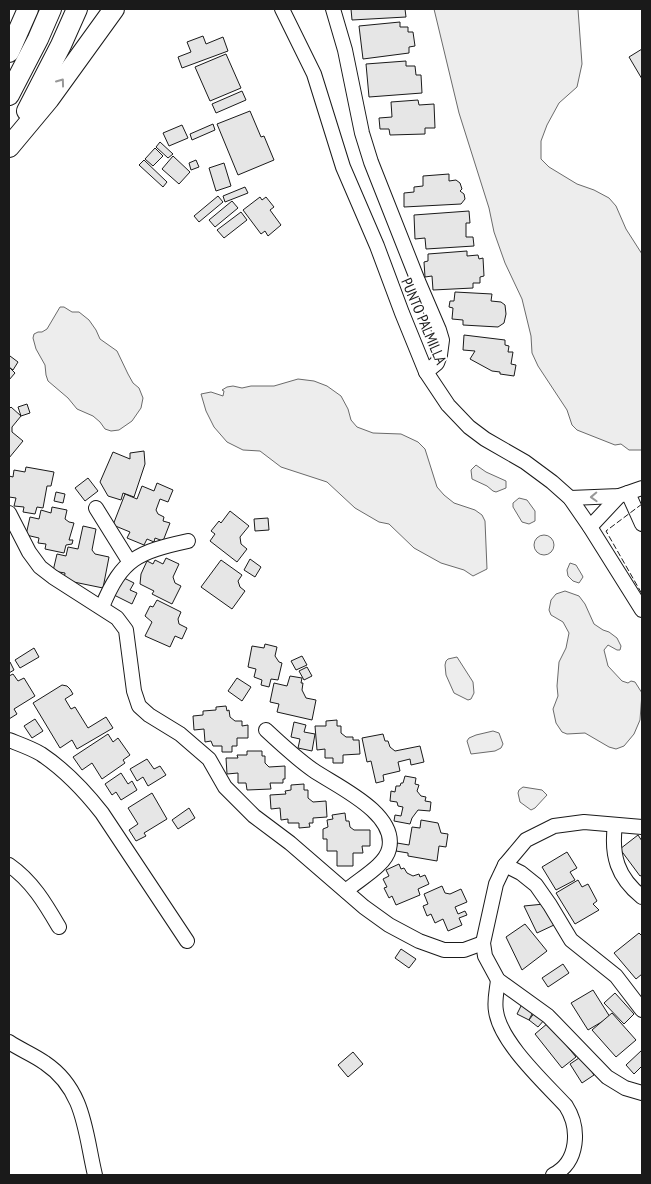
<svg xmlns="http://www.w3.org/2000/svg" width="651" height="1184" viewBox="0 0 651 1184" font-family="'PT Sans Narrow',sans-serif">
  <rect width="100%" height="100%" fill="#fff"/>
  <g fill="#ededed" stroke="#6a6a6a">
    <path d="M434,9H578L582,64L577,87L559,103L547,125L541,141V159L549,167L577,184L594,190L609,198L616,206L626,229L642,254V450H629L621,444L615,445L577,430L572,425L567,410L538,366L532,353L531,336L522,299L505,263L494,232L489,208L459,113Z"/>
    <path d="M60,307H64L72,312H79L89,320L96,330L100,339L117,351L128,374L133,383L139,388L143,398L141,408L132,421L119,430L111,431L105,429L100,422L93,416L77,409L68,398L48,381L46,375L45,365L36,349L33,338L34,334L38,332H42L47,329Z"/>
    <path d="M298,379L314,381L327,386L341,396L348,409L351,420L357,427L373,433L401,434L418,442L425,449L437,487L444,495L454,503L475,510L482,515L485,521L487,569L473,576L464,570L441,563L414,548L389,524L379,522L355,508L327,482L281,467L260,451L243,450L227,442L214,427L206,411L201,394L211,392L223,396L224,391L222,390L227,387L233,386L242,388L251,386H274Z"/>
    <path d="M476,465L486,472L506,481V488L496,492L493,491L487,486L472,479L471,470Z"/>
    <path d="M519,498L527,500L535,511V521L529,524L522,522L513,507V503Z"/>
    <circle cx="544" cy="545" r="10"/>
    <path d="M570,563L576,565L582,575L583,577L579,583L573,581L568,576L567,570Z"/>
    <path d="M565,591L579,596L585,604L594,624L603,630L609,632L617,638L621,646L620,650H617L608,645L604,650L608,666L622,681L628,683L631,681L635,682L642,693L640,720L634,734L624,746L616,749L609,747L585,733L567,734L562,732L556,723L553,709L558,696L557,686L559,662L566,648L569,633L563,622L551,615L549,610L551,600L556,594Z"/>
    <path d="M457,657L473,682L474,693L471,699L468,700L454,693L446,675L445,665L446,661L448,659Z"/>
    <path d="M493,731L499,733L503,744L501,748L495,751L471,754L467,741L469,738L476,735Z"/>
    <path d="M523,787L542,790L547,795L535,808L531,810L520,802L518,793L519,790Z"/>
  </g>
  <g fill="#e6e6e6" stroke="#1a1a1a">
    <path d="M351,9H405L406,17L352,20Z"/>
    <path d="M400,22V27H408V32H413L415,46L409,47V53L363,59L359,26Z"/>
    <path d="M203,36L206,44L223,37L228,51L182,68L178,57L191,52L187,42Z"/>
    <path d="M642,49V79L629,57Z"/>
    <path d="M226,54L241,88L210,101L195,67Z"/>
    <path d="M406,61V66H415L416,75H421L422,93L369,97L366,64Z"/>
    <path d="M242,91L246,100L216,113L212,104Z"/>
    <path d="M418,100L419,105L434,104L435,128H425V134L390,135L389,129H380L379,118L392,117L391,102Z"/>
    <path d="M250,111L261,137L264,136L274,160L238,175L217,124Z"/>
    <path d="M213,124L215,130L192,140L190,134Z"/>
    <path d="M182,125L188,138L169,146L163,133Z"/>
    <path d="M160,142L173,154L168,158L156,147Z"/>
    <path d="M155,148L163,156L153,166L145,159Z"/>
    <path d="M173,156L190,172L179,184L162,169Z"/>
    <path d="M144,160L167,182L163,187L139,165Z"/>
    <path d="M196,160L199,167L191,170L189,163Z"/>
    <path d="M224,163L231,186L216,191L209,168Z"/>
    <path d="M449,174V181L456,180L460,183L462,189L460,191L464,194L465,199L461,204L404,207V193L414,192V187L423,186V176Z"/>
    <path d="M245,187L248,193L225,202L223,196Z"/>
    <path d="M218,196L223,202L199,222L194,216Z"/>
    <path d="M260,197L262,200L266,197L274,207L270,210L281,225L268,236L265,231L261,234L243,210Z"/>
    <path d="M232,201L238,208L215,227L209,220Z"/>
    <path d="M469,211L470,223H466V237H473L474,246L426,249L425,238L415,239L414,215Z"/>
    <path d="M241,212L247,220L224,238L217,230Z"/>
    <path d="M467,251V256L478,255L479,259L483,258L484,276L480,277V283H473V288L433,290L432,276L425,277L424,262L428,261V254Z"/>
    <path d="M455,292L492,294L491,301L501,302L505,305L506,314L504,323L498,327L463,325V320L452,319L453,308L449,307L450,301H454Z"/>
    <path d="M464,335L505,340V345L509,346L508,352H513L511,364L516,365L514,376L500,374V372L492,371L470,359L475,351L463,350Z"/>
    <path d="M10,356L18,362L13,370L9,367V359Z"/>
    <path d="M9,367L15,373L9,380Z"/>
    <path d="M27,404L30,413L21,416L18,407Z"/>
    <path d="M11,407L21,416L12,427V432L23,441L9,458V409Z"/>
    <path d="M144,451L145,464L134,497L123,493L121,500L108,496L100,482L113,452L130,459V453Z"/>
    <path d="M26,467L54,472L51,486H47L43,508L37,507L35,514L23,512L24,507L14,506L16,498L9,497V476L13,477L14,470L25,472Z"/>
    <path d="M88,478L98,491L85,501L75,488Z"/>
    <path d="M157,483L173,490L168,502L160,499L156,510L158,514L164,517L163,521L170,523L163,541L155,538L154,542L147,539L144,545L127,538L130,532L113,525L125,494L137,499L142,486L154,491Z"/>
    <path d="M56,492L65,494L63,503L54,501Z"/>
    <path d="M52,507L67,510L65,519L69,522L74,523L69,540H73L72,544L66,545L64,553L45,549L46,544L38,543L39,538L26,535L30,517L39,519L41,510L51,513Z"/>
    <path d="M230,511L249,526L240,537L241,544L247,549L237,562L210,541L215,534L211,531L219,521L221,523Z"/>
    <path d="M268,518L269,530L255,531L254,519Z"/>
    <path d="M83,526L96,529L92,550L95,554L109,557L103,588L64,580L65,573L53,571L57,554L66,556L68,547L78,549Z"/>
    <path d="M166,558L179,564L173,577L175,583L181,586L172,604L152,594L154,591L140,584L141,574L147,561L153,564L155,560L163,564Z"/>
    <path d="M250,559L261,567L255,577L244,570Z"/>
    <path d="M221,560L242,575L238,581L240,587L245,591L232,609L201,587Z"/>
    <path d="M122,577L134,583L130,590L137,593L132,604L114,595Z"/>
    <path d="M157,600L181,612L178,619L179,624L187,628L182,639L175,636L170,647L145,636L152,622L145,616L150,606L153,607Z"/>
    <path d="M265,644L277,647L275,656L279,662L282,663L278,680L271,679L269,687L261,685L262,680L254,677L256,669L248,667L252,646L264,648Z"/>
    <path d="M34,648L39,657L20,668L15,660Z"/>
    <path d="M302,656L307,665L296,670L291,661Z"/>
    <path d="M10,662L14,670L9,673V663Z"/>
    <path d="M307,667L312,676L304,680L299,671Z"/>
    <path d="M13,674L18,681L24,678L35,696L14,709L17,714L9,719V676Z"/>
    <path d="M290,676L302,678L301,683H303L302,690L306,698L316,700L312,720L277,712L279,704L270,702L274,683L287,686Z"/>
    <path d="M237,678L251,687L242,701L228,691Z"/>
    <path d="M62,685L67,686L70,689L73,694L65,699L71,709L75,707L88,728L106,717L113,728L77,749L72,740L60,748L33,703Z"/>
    <path d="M226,706L227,711L229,710L230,717L235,721H242V726L248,725V738H237V746H232V752H222V746H213L211,741L205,742L204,729L194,730L193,716L203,715V711L216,710V707Z"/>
    <path d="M35,719L43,731L32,738L24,726Z"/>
    <path d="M337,720V726H341V733L346,737H353V740H359L360,754L343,755V763H333V758H325V749L317,750L315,726H326V721Z"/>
    <path d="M294,722L306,725L304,732L315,734L312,751L298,748L300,739L291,737Z"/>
    <path d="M108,734L113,742L118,738L130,755L123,760L125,763L102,779L92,763L82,770L73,757Z"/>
    <path d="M383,734L385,741H388L390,747L395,751L420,746L424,762L411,765L410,759L398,762L400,771L383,775L384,781L376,783L371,761L367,762L362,738Z"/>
    <path d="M247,751H262V756H265V763L269,767L285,766V779H283V783H270L271,789L247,790L246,783H238V773L227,774L226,758H238L237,755H247Z"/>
    <path d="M147,759L154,769L160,766L166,775L148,786L143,777L137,781L130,769Z"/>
    <path d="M121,773L128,784L132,781L137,790L121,800L116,792L112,795L105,784Z"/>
    <path d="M405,776L416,778L415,784L419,785L417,791L421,796L426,797L425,801L431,802L430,811L418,810L412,818L410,824L394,821L395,815L401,816L403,807L398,806L397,802L390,801L391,791L395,792L396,786H400L401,783H403Z"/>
    <path d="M304,784V790H308V798L313,802L326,801L327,817L313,818V823H309L310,827L299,828V823H288V819L281,820L280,808L271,809L270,795L286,794L285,791L291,790V785Z"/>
    <path d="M152,793L167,819L144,833L146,836L136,841L129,830L138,824L128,808Z"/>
    <path d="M189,808L195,818L178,829L172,820Z"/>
    <path d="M345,813L346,821H349L350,827L354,830H370V846H362L363,853H353V866H337V851H327V839H323V829L328,827L327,820L333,819L332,815Z"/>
    <path d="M421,820L438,823L441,833L448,834L446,847L439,846L437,861L408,856V853L396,851L397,843L409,845L412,827L420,828Z"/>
    <path d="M638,835L642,841V875L640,876L620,849Z"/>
    <path d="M567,852L577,868L570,872L575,880L556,890L542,867Z"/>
    <path d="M399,864L401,869L404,868L407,873L413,876L419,874L420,877L425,875L429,884L418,889L420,895L396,905L392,896L389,898L384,888L387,887L383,879L389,876L386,870Z"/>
    <path d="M578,880L582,887L588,884L597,901L593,904L599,910L575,924L556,893Z"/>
    <path d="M442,886L445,893L450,894L461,889L467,902L455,907L458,914L465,911L467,915L459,918L462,925L448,931L443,919L435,923L431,914L427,916L423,906L428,904L424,894Z"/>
    <path d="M544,904L554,925L537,933L524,906Z"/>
    <path d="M525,924L547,951L522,970L506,937Z"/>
    <path d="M639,933L642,936V974L636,979L614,953Z"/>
    <path d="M401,949L416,959L409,968L395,958Z"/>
    <path d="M563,964L569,973L548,987L542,978Z"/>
    <path d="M593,990L610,1017L588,1030L571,1003Z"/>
    <path d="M615,993L634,1014L624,1024L604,1003Z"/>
    <path d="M522,1004L534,1010L529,1020L517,1014Z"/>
    <path d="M535,1012L545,1019L538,1027L529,1020Z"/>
    <path d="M612,1013L636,1040L616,1057L592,1030Z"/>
    <path d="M548,1023L576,1057L562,1068L535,1034Z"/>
    <path d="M642,1050V1066L634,1074L626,1065Z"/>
    <path d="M353,1052L363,1064L348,1077L338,1065Z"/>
    <path d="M582,1056L594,1075L582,1083L570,1064Z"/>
  </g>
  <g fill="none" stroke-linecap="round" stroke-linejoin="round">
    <g stroke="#1a1a1a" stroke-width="16">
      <g id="minor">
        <path d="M282,9L314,74L343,167L377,246L402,313L426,372L448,405L469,427L485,439L525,462L552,482L570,498L590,527L642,610"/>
        <path d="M333,9L345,50L362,133L371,162L418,281L439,330L442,340L440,355L437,363L426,372"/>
        <path d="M628,493L642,524"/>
        <path d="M570,498L619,496L642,488"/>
        <path d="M96,508L129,561"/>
        <path d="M9,513L29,552L40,567L53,577L117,618L126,630L134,691L139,706L149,715L180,734L209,759L225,787L254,816L290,843L364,907L389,925L419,941L444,950H464L483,943"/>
        <path d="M590,527L619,496"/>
        <path d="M102,607C122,558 138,552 188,541"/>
        <path d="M266,730C281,744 296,758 313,770C336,786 398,813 389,849C385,866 359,879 346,891"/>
        <path d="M9,740C19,744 31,748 41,754C65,770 84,790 102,813L187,941"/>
        <path d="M615,825C611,855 617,877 642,897"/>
        <path d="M642,827L584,822L554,826L526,840L505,865L496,884L483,943L485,956L498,980L548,1016L607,1077L625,1088L642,1093"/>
        <path d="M9,865C32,881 45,903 59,927"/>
        <path d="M505,865L521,873L536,885L550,905L571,940L616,976L642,1010"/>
        <path d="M498,980C497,990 494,1001 496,1011C500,1042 544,1082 566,1106C580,1128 579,1162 553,1175"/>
        <path d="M9,1042C21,1050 34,1055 45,1063C85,1090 85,1133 95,1175"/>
      </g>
    </g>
    <g stroke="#1a1a1a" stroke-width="22">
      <g id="highway">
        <path d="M9,52L28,9"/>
        <path d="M9,95L38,39L51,9"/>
        <path d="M27,111L61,45L77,9"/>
        <path d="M9,147L49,99L114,9"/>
      </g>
    </g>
    <use href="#minor" stroke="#fff" stroke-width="14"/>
    <use href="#highway" stroke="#fff" stroke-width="20"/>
    <path stroke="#1a1a1a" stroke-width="1" stroke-dasharray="6 2.5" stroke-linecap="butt" d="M642,504L606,531L642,594"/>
  </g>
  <defs><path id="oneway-chevron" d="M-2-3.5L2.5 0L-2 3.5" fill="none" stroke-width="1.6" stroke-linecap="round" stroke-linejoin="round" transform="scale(1.25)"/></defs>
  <g stroke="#989898">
    <use href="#oneway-chevron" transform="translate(61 82) rotate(-54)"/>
    <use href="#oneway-chevron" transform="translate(594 497) rotate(178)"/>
  </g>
  <g text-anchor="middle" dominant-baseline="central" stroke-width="4" stroke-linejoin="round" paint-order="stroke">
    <g font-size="15" fill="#1a1a1a" stroke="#fff">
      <text transform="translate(424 321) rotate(67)">PUNTO PALMILLA</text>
    </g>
  </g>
  <rect width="651" height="1184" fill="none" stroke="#1a1a1a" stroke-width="20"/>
</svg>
